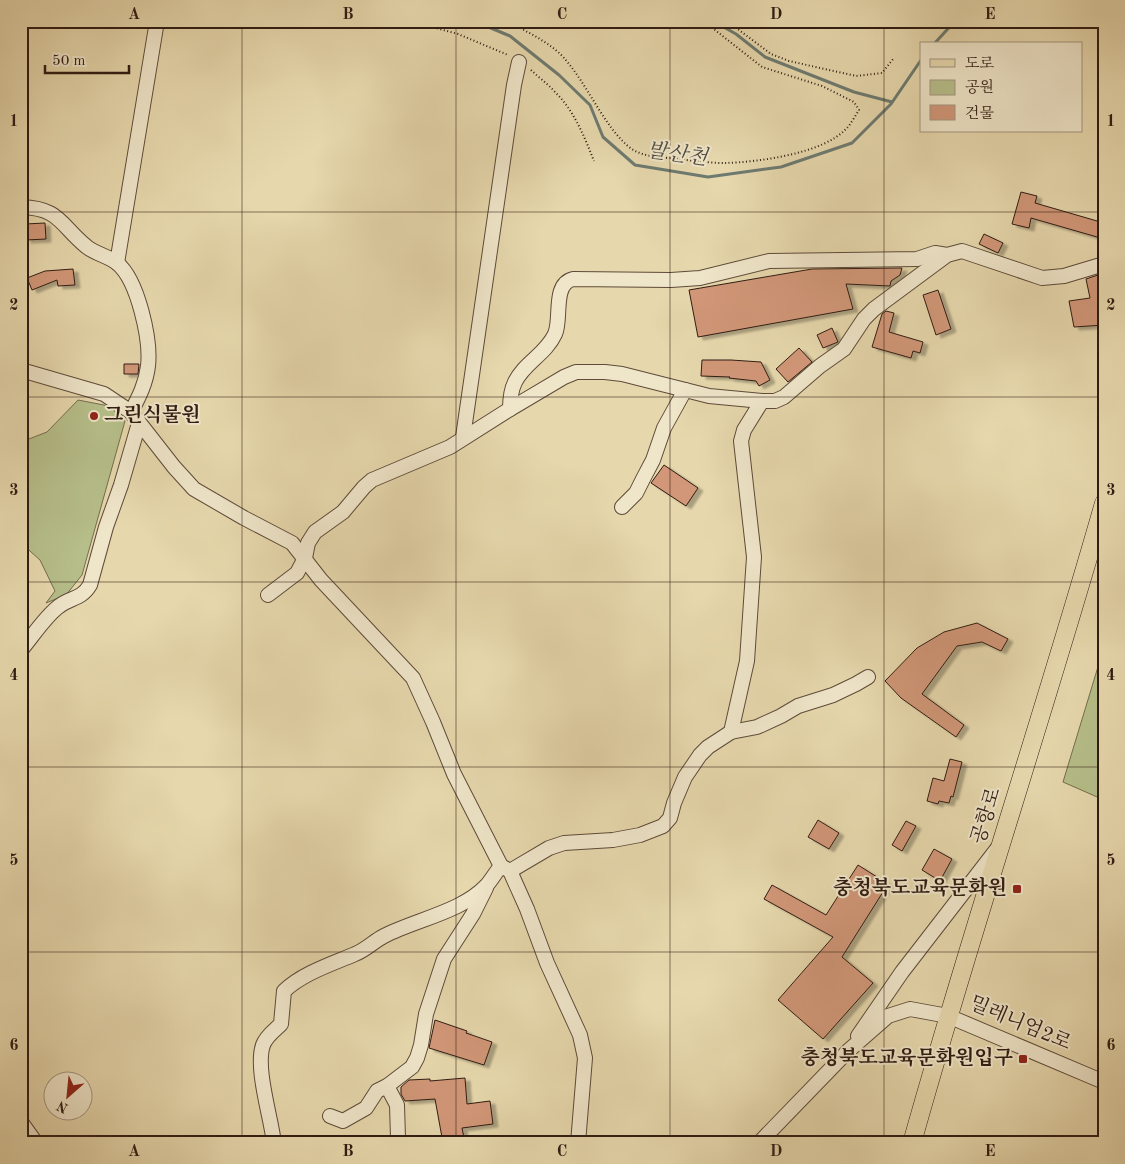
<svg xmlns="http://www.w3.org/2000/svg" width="1125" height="1164" viewBox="0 0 1125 1164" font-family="'Old Standard TT','Noto Serif KR',serif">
  <defs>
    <filter id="shadow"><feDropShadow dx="5" dy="3" stdDeviation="1" flood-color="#0004"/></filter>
  </defs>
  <rect width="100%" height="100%" fill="#e6d7ac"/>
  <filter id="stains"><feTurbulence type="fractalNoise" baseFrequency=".004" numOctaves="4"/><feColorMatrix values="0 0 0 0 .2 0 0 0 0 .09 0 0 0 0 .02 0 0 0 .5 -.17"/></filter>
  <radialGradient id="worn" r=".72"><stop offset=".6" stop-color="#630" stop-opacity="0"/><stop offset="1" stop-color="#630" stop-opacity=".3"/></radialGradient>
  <g fill="#b6be89" stroke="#736d4e">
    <path d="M78,400L109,406L125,421L82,575L66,595L46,603L55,591L40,560L21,543V442L47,432Z"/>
    <path d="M1104,647V800L1063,782Z"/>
  </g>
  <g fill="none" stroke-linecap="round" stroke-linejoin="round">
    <g stroke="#6d7a70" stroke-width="3">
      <path d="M474,21L510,36L559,75L590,105L603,137L635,165L708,177L781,167L852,143L891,104L921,60"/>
      <path d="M713,21L736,34L765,57L854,92L892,102"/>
      <path d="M934,44L955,21"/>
    </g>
  </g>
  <g fill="#d19778" stroke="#301c13" filter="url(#shadow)">
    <path d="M1021,192L1037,196L1035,203L1104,223V239L1031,218L1029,228L1012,224Z"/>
    <path d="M45,223L46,239L26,240L25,224Z"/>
    <path d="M984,234L1003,243L998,253L979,244Z"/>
    <path d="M902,268L900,275L891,281L890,286L846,284L853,309L698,337L689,290L812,269Z"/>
    <path d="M73,269L75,285L58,286L57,280L32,290L27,278L45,271Z"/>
    <path d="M1104,273V325L1074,327L1069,301L1090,298L1086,279Z"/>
    <path d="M938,290L951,329L936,335L923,295Z"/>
    <path d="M886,311L894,313L889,332L923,342L920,353L913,351L911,358L872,347L882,314Z"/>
    <path d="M832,328L838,342L823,348L817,335Z"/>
    <path d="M799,348L812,362L788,382L776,369Z"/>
    <path d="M702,360H731L761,362L770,380L759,386L756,381L729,378L730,377L701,376Z"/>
    <path d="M124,364H139L138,374H124Z"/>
    <path d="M664,465L698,488L686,506L651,483Z"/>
    <path d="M977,623L1008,639L1001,651L982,642L957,646L922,694L964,725L956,737L901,698L885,681L917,648L944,632Z"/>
    <path d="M950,759L962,762L953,797L951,796L949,803L939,801L938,804L927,801L933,778L944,781Z"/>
    <path d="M818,820L839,833L829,849L808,837Z"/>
    <path d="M906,821L916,826L902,851L892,845Z"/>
    <path d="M934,849L952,859L940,881L922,870Z"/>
    <path d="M858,865L888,884L842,957L873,983L823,1039L778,1000L833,937L764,899L772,885L826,915Z"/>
    <path d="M435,1020L467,1031L466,1033L492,1042L484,1065L429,1048Z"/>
    <path d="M465,1078L467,1104L490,1101L493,1124L462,1128L465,1143H443L435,1099L405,1101L401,1094V1087L409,1080L430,1079V1081Z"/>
  </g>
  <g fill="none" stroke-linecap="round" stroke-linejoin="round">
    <g stroke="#5e4b39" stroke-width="16">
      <g id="minor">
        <path d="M21,207C60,208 60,225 87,247C96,254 108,256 117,263C138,280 151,340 148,366C146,383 139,397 131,412"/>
        <path d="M117,263L157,21"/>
        <path d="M21,373L28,372L104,394L131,412L174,467L194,489L244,518L292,543L321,580L413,678L433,722L454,774L501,866L510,871L527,909L547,963L580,1035L585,1058L578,1143"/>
        <path d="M510,409C510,400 511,390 515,382C524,363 546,354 555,334C562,319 552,284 573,279L671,280L700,278L769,261L917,259L935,253L947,255"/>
        <path d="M463,437L514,85L519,62"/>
        <path d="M622,507L636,493L643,479L653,460L664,428L685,390"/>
        <path d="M268,595L297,573L305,558L308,543L315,532L343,512L364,487L372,480L450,447L510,409L564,377L576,372H605L622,374L709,396L762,401H775L784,397L820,366L844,349L864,319L874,309L947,255L962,251L1042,278L1064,276L1104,264"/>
        <path d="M21,650C33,636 44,618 58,607C70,597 81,600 90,585L106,527L121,485L139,423"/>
        <path d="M731,732L747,661L754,557L741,441L744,430L762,401"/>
        <path d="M510,871L549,848L564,843L613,840L640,835L663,826L670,818L674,803L685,777L700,755L708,747L731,732L757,727L781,716L798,706L833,695L856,684L868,677"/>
        <path d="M858,1036L902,972L997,849"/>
        <path d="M387,1086L397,1105L398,1138"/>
        <path d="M330,1116L343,1121L366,1108L377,1091L387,1086L412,1067L417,1058L421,1045L426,1014L444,959L473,914L486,888"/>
        <path d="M21,1122L36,1143"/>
        <path d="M274,1143C271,1117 255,1068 263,1045C266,1036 275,1030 281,1024L284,991C303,973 332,964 355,954C366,950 374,941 384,936C417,919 462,912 487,885C492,879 496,872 501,866"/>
        <path d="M759,1143L848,1051L888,1016L910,1009L948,1016L1104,1082"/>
      </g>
    </g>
    <g stroke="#301c13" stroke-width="19">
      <path id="major" d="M912,1143C972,928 1043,717 1104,503"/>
    </g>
    <g stroke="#301c13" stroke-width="2" stroke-dasharray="1 2.5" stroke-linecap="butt">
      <path d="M410,21L458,34L508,55"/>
      <path d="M508,21C526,32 550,42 564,58C588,85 603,125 629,147C643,158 662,157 679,159C694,161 710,163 725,163C758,162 822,154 846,129C851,124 855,116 859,110L854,102L822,86L762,67L715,30L699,21"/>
      <path d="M727,21L771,54L789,61L856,76L882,73L894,58"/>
      <path d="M531,70C538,77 547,83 554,91C574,110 584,136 594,161"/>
      <path d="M1098,747L1104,737"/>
    </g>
    <use href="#minor" stroke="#efe5c9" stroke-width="14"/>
    <use href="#major" stroke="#e6d7ac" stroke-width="18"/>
  </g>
  <path fill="none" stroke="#301c13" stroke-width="1" stroke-opacity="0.55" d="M242,21V1143M456,21V1143M670,21V1143M884,21V1143M21,212H1104M21,397H1104M21,582H1104M21,767H1104M21,952H1104"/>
  <g fill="#8f2418" stroke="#efe5c9" stroke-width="2">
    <circle cx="94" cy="416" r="5"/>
    <rect x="1012" y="884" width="10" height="10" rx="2.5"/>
    <rect x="1018" y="1054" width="10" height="10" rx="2.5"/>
  </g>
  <g text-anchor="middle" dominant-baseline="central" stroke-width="4" stroke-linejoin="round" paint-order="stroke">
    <g font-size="20" font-weight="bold" fill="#301c13" stroke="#efe5c9" text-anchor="end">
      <text x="104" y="416" text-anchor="start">그린식물원</text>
      <text x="1007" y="889">충청북도교육문화원</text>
      <text x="1013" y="1059">충청북도교육문화원입구</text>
    </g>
    <g font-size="20" fill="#301c13" stroke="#efe5c9">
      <text transform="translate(987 816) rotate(-73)">공항로</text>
      <text transform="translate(1020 1024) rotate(23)">밀레니엄2로</text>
    </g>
    <g font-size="21" font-style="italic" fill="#4f4b42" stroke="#efe5c9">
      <text transform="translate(677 155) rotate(8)">발산천</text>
    </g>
  </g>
  <rect width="1125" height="1164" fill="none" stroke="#e6d7ac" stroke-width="55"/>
  <rect x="920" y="42" width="162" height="90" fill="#efe5c9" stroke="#a39580"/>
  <rect x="930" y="59" width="25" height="8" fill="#e6d7ac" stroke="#a39580"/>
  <text x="965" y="68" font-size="15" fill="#301c13">도로</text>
  <rect x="930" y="80" width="25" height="15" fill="#b6be89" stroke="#a39580"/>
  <text x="965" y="92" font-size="15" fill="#301c13">공원</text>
  <rect x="930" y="105" width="25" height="15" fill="#d19778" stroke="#a39580"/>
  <text x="965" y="118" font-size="15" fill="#301c13">건물</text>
  <g transform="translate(68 1096) rotate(207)"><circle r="24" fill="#efe5c9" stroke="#a39580"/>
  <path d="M0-4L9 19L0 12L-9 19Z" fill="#8f2418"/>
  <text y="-8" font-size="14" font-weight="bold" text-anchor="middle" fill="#301c13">N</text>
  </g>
  <path d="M45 65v8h84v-8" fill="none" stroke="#301c13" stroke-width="2.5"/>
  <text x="52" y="65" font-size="15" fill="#301c13" stroke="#efe5c9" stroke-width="4" paint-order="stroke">50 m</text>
  <rect x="28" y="28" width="1070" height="1108" fill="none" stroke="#301c13" stroke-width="2"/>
  <g font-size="16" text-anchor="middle" font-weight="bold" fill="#301c13">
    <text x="134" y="19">A</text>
    <text x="348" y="19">B</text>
    <text x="562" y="19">C</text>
    <text x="776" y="19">D</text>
    <text x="990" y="19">E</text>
    <text x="14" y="126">1</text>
    <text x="1111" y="126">1</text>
    <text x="14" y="310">2</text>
    <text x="1111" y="310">2</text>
    <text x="14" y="495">3</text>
    <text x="1111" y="495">3</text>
    <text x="14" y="680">4</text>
    <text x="1111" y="680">4</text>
    <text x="14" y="865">5</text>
    <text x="1111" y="865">5</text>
    <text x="14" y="1050">6</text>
    <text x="1111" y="1050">6</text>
    <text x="134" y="1156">A</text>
    <text x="348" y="1156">B</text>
    <text x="562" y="1156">C</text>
    <text x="776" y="1156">D</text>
    <text x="990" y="1156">E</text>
  </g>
  <rect width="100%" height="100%" filter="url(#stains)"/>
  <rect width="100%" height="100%" fill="url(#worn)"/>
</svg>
